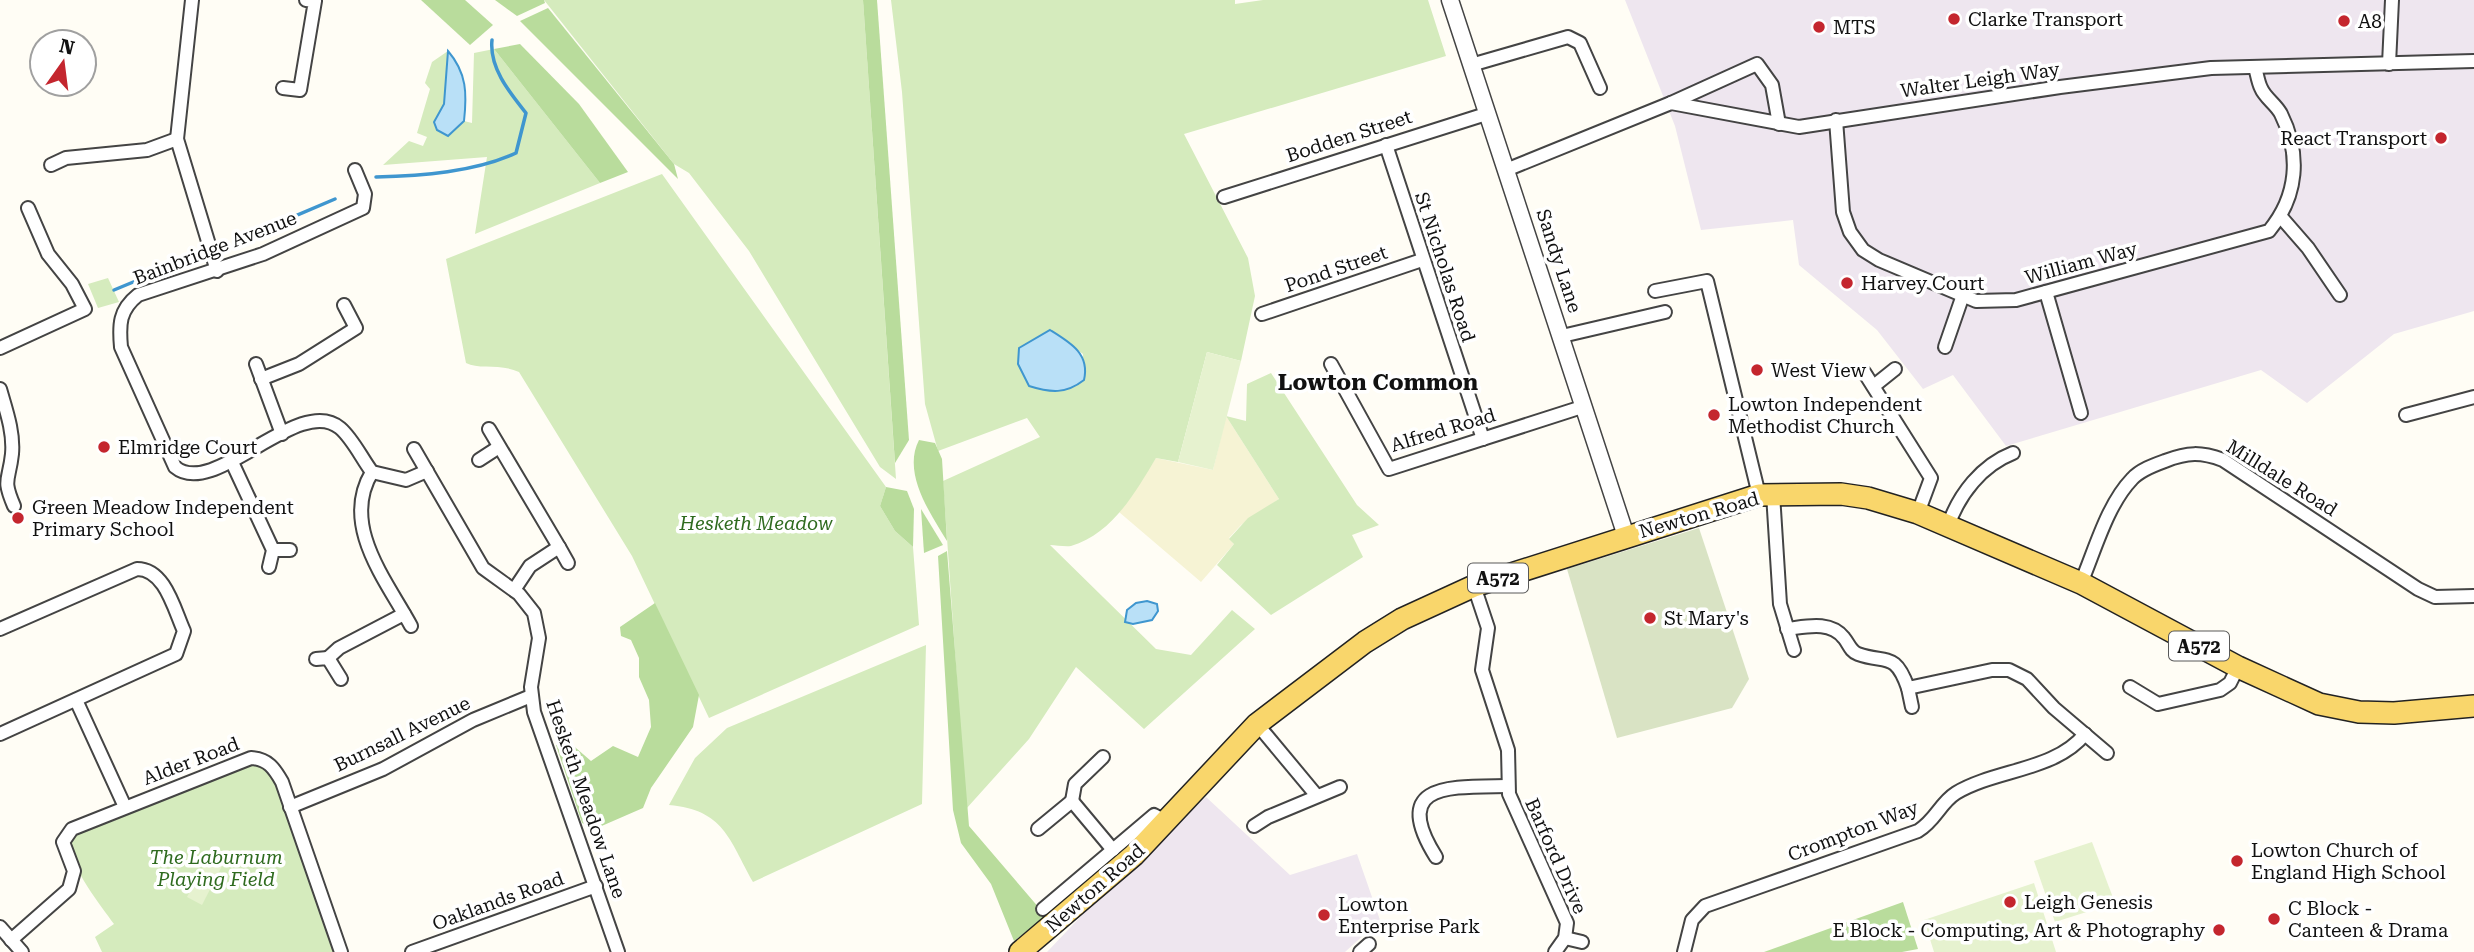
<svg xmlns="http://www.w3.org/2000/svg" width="2474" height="952" viewBox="0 0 2474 952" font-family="'Roboto Serif',serif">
  <rect width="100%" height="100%" fill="#fffdf5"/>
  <g fill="#eee6ef">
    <path d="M1625,0H2474V311L2394,334L2307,403L2261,370L2006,446L1953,375L1923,389L1877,330L1799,265L1793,220L1701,230L1675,126Z"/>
    <path d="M1206,797L1290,875L1357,854L1380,920L1345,952H1047L1125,870Z"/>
  </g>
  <path fill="#f6f3d4" d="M1226,416L1279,499L1241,525L1229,538L1234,544L1201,582L1119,512L1156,458L1213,470Z"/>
  <g fill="#d5ebbd" fill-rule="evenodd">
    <path d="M544,0H863L896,479L880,467L749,251L689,173L674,164Z"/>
    <path d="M891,0H1235V4L1263,0H1428L1446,56L1184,134L1248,258L1255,296L1241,361L1207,352L1178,462L1156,458C1135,493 1112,534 1071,546C1065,547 1056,545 1050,545L1156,649L1191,655L1232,610L1255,629L1144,729L1076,667L1029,739L966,809L943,481L1040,437L1027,418L938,451L925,404L902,92ZM1050,330L1083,354L1084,380C1066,394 1051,393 1029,386L1018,364Z"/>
    <path d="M494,49L600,183L475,234L487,157L383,165L409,141L423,146L427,137L417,133L430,89L425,83L432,62L448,51L444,105L434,122L448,136L464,121L472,123L474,53Z"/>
    <path d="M662,174L886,487L880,506L895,531L913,547L919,625L709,718L632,556L519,372C500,363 479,370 466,363L446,259Z"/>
    <path d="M108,278L119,302L98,308L88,284Z"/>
    <path d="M1271,373L1357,505L1379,525L1352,535L1363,557L1271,615L1217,565L1234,544L1229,539L1248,518L1279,499L1226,416L1246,421L1247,384Z"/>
    <path d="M926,645L922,804L753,882C729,839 724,810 669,805L695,758L727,728Z"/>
    <path d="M252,764L268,771L278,787L337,952H102L95,937L114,924C100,904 65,862 71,838L76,833L239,766Z"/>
  </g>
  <g fill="#b9dc9c">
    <path d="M421,0H465L493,25L470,45Z"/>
    <path d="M495,0H544L545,3L517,16Z"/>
    <path d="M863,0H877L909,440L895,463Z"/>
    <path d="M548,8L674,164L678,179L520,21Z"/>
    <path d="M520,44L579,104L628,172L600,183L494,49Z"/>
    <path d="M919,440L935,443L942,459L947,541C930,513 902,473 919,440Z"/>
    <path d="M886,487L907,491L914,509L913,547L895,531L880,506Z"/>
    <path d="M921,509L943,545L924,553Z"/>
    <path d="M947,551L969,826L1046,916L1014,941L991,884L961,843L953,810L938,556Z"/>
    <path d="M655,603L699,695L693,727L651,788L643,808L597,828L582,823L556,745L569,742L591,761L613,746L638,757L651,727L649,700L639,677V658L631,640L621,636L620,627Z"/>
    <path d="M1903,902L1918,949L1902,952H1764Z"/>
  </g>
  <path fill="#d9e3c4" d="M1699,528L1749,679L1732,708L1617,738L1567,569Z"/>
  <g fill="#e6f2cf">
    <path d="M1207,352L1241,361L1213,470L1178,462Z"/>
    <path d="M2092,842L2115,903L2055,922L2034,861Z"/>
    <path d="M208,857L222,866L202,905L187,897Z"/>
    <path d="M2034,883L2056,952H1934L1924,920Z"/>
  </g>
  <g fill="#b9e0f7" stroke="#3f96cf" stroke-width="2">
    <path d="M448,51C467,73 467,94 464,121L448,136L437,130L434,122L444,104Z"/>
    <path d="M1050,330C1071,343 1090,354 1084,380C1066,394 1051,393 1029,386L1018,364L1019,348Z"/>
    <path d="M1147,601L1157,604L1158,611L1152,620L1133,624L1125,622L1127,610L1136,603Z"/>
  </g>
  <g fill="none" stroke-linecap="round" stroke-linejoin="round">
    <g stroke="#3f96cf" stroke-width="3.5">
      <path d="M376,177C421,176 475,172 516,153L526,113C510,93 489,68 492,40"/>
      <path d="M234,242L335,199"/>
      <path d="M114,290L191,258"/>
    </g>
    <g stroke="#444" stroke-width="16">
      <g id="minor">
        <path d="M192,0L177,139L217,271"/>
        <path d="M2389,64L2392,0"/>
        <path d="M1471,65L1568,37L1580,43L1600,88"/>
        <path d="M283,88L300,90L315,1L306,0"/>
        <path d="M1671,103L1757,64L1772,85L1779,124"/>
        <path d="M1836,120L1843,212L1850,232L1863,250L1879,260L1976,301L2016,300L2269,231C2298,196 2301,154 2281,114C2276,104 2265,98 2261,88C2258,82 2257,74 2255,67"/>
        <path d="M1386,145L1483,439"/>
        <path d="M51,165L66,158L147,150L177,139"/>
        <path d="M355,170L365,194L363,208L263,254L138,295C119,310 119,325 121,347L175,467C214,500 299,393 340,428C353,439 362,459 372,472L406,480L427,471"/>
        <path d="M1506,170L1671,103L1799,127L2060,87L2211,68L2474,61"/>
        <path d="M1224,197L1486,114"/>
        <path d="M2281,217L2308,248L2340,295"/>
        <path d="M1655,291L1707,281L1759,495"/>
        <path d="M2046,292L2081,413"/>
        <path d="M1262,314L1422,260"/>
        <path d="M1562,336L1665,312"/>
        <path d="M1945,347L1963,295"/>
        <path d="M0,348L85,309L72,284L48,254L28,208"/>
        <path d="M256,364L282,434"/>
        <path d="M1331,364L1389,469L1582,407"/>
        <path d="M1864,372L1931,478L1918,513"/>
        <path d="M261,379L299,364L356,328L344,305"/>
        <path d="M1875,385L1895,369"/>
        <path d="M0,389C6,410 14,432 12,454C9,482 2,478 14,506"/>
        <path d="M2406,415L2474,397"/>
        <path d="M489,429L559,547L530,566L514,590"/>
        <path d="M414,449L483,568L519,594L534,613L539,638L531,687L534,712L618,952"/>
        <path d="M231,460L273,550L269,567"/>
        <path d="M479,460L499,447"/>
        <path d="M372,472C340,525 386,580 411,626"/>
        <path d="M1773,494L1780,604L1794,650"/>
        <path d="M1948,526C1959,494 1982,465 2013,453"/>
        <path d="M559,547L568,563"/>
        <path d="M273,550H290"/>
        <path d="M2081,583C2095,550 2107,505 2132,479C2140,470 2154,465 2165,461C2188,452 2201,452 2223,460L2418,589L2435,597L2474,596"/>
        <path d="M1474,586L1488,628L1482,670L1508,750L1509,794L1567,923L1565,938L1555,952"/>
        <path d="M0,629L137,569C165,569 174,609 184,631L176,654L0,734"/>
        <path d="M1787,629C1805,627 1830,620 1844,638C1849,644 1850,651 1858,654C1886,664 1895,651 1908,688L1992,670H2009L2027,679L2054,708L2107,753"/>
        <path d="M328,658L339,648L404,614"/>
        <path d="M316,659L328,658L341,679"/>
        <path d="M2130,687L2158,704L2220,690L2230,683L2238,667"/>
        <path d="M1908,688L1912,707"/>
        <path d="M76,700L125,807"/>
        <path d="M1257,724L1317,796"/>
        <path d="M1072,801L1075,784L1103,757"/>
        <path d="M290,807L383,769L473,720L531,696"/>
        <path d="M1254,826L1268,817L1340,787"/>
        <path d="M1038,829L1072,801L1113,850"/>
        <path d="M1436,857C1389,782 1451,787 1507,786"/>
        <path d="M1043,909L1154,815L1167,822"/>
        <path d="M0,927L22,952"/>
        <path d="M1565,938L1582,942"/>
        <path d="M11,940L69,889L74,871L63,842L72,829L251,758C268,759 274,768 282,782L341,952"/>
        <path d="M412,952L596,886"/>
        <path d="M1360,952L1369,944"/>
        <path d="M1684,952L1692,920L1705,906L1918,831C1936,820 1940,803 1956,793C1996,769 2055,771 2085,734"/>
      </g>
    </g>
    <g stroke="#444" stroke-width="19">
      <path id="tertiary" d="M1450,0L1626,536"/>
    </g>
    <g stroke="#222" stroke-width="24">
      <path id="primary" d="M1020,952L1134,855L1257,724L1365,642L1402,619L1474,586L1759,495L1841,494L1868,498L1918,513L2081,583L2238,667L2319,704L2359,712L2394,713L2474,706"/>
    </g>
    <use href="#minor" stroke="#fff" stroke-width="12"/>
    <use href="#tertiary" stroke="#fff" stroke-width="16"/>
    <use href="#primary" stroke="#f9d66b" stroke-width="21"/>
  </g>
  <g fill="#c4262e" stroke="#fff" stroke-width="2.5">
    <circle cx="1954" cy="19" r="7"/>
    <circle cx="2344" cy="21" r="7"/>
    <circle cx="1819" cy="27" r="7"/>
    <circle cx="2441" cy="138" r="7"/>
    <circle cx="1847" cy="283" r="7"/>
    <circle cx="1757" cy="370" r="7"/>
    <circle cx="1714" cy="415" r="7"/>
    <circle cx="104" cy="447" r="7"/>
    <circle cx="18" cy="518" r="7"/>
    <circle cx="1650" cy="618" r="7"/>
    <circle cx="2237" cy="861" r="7"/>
    <circle cx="2010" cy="902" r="7"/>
    <circle cx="1324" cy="915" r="7"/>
    <circle cx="2274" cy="919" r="7"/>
    <circle cx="2219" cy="930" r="7"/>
  </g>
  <g text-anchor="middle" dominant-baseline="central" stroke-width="7" stroke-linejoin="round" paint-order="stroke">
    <g fill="#fff" stroke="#585858" stroke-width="2">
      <rect x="1468" y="563.5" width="60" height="29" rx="5"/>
      <rect x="2169" y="631.5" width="60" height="29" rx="5"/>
    </g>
    <g font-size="18" font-weight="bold" fill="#111">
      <text x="1498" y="578">A572</text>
      <text x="2199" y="646">A572</text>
    </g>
    <g font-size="19" fill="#111" stroke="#fff" text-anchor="start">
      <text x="1968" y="19">Clarke Transport</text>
      <text x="2358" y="21">A8</text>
      <text x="1833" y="27">MTS</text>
      <text x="2427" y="138" text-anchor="end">React Transport</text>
      <text x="1861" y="283">Harvey Court</text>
      <text x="1771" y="370">West View</text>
      <text x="1728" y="404">Lowton Independent<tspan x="1728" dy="22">Methodist Church</tspan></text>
      <text x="118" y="447">Elmridge Court</text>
      <text x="32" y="507">Green Meadow Independent<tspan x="32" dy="22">Primary School</tspan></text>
      <text x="1664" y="618">St Mary's</text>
      <text x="2251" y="850">Lowton Church of<tspan x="2251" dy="22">England High School</tspan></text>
      <text x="2024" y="902">Leigh Genesis</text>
      <text x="1338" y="904">Lowton<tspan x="1338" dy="22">Enterprise Park</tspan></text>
      <text x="2288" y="908">C Block -<tspan x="2288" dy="22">Canteen &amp; Drama</tspan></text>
      <text x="2205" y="930" text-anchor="end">E Block - Computing, Art &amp; Photography</text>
    </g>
    <g font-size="19" fill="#111" stroke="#fff">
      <text transform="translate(1980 80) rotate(-8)">Walter Leigh Way</text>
      <text transform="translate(1349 136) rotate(-18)">Bodden Street</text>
      <text transform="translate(215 248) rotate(-21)">Bainbridge Avenue</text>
      <text transform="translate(1559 261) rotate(72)">Sandy Lane</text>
      <text transform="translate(2081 263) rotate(-15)">William Way</text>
      <text transform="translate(1445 267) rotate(72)">St Nicholas Road</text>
      <text transform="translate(1336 269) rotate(-19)">Pond Street</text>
      <text transform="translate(1443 430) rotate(-17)">Alfred Road</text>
      <text transform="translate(2282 478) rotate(32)">Milldale Road</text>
      <text transform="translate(1699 515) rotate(-16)">Newton Road</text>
      <text transform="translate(402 734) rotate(-26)">Burnsall Avenue</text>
      <text transform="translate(191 761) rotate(-21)">Alder Road</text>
      <text transform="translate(586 799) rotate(71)">Hesketh Meadow Lane</text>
      <text transform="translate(1853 831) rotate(-21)">Crompton Way</text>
      <text transform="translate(1556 856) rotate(66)">Barford Drive</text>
      <text transform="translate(1095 888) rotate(-41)">Newton Road</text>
      <text transform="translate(498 901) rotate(-20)">Oaklands Road</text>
    </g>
    <g font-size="19" font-style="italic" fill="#2f6b1f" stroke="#fff">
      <text x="756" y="523">Hesketh Meadow</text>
      <text x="216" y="857">The Laburnum<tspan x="216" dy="22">Playing Field</tspan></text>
    </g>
    <g font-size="23" font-weight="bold" fill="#111" stroke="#fff">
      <text x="1378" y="382">Lowton Common</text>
    </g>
  </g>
  <g transform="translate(63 63) rotate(14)"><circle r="33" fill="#ffffff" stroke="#a0a0a0" stroke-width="2"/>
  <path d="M0-5L12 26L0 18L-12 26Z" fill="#c4262e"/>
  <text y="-10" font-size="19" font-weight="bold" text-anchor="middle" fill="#111111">N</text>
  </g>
</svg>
